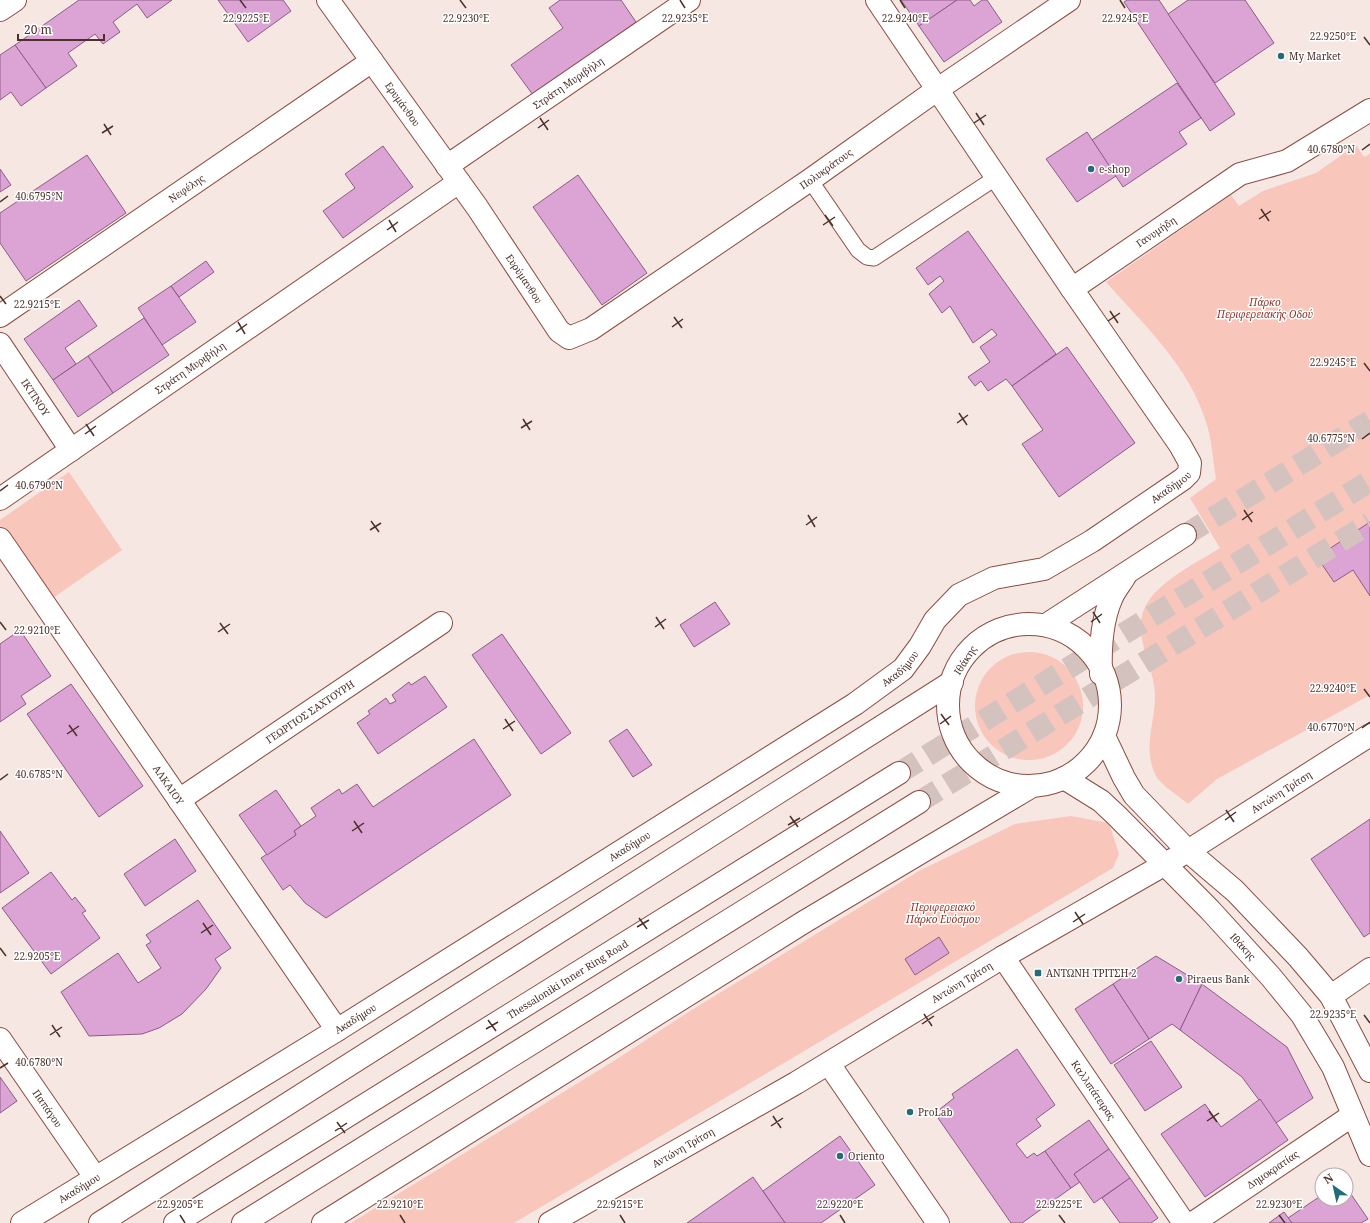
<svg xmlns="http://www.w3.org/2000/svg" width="1370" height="1223" viewBox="0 0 1370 1223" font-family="'Noto Serif',serif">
  <rect width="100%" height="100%" fill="#f6e7e3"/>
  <g fill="#f8c6bb">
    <path d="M1356,145L1364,157L1370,154V695L1217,779L1188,804C1180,797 1160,784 1156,776C1142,747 1155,725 1155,696C1155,664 1130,635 1146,605C1159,581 1198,562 1220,548L1190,498L1216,479C1213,461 1212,442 1207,425C1190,367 1145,326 1106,282L1231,195L1239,206L1263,191L1316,173Z"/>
    <path d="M69,472L122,550L50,600L0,526V520Z"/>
    <circle cx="1029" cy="706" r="54"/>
    <path d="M1071,816L1109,823L1119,854L1113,868L514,1223H351L617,1059L687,1013L919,871L1015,824Z"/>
  </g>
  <g fill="#dca4d4" stroke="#8d5c86">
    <path d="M79,0H172L147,18L137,4L113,22L120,32L103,44L95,34L68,53L77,66L46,88L15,45Z"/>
    <path d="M218,0H283L291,11L248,42Z"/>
    <path d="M560,0H621L636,22L533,95L511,65L563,28L549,8Z"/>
    <path d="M901,0H957L919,26Z"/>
    <path d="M957,0H970L974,6L982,0H987L1002,22L944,62L919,26Z"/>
    <path d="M1127,0H1159L1235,114L1210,131L1124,2Z"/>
    <path d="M1188,0H1245L1274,43L1215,83L1168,14Z"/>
    <path d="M15,45L46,88L21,106L11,92L0,100V55Z"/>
    <path d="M1177,83L1201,118L1179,132L1187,144L1123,187L1092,140Z"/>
    <path d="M1087,132L1116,176L1077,202L1046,159Z"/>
    <path d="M383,146L413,187L343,238L323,211L355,188L345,174Z"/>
    <path d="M87,155L126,213L26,281L0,243V213Z"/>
    <path d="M0,169L11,185L0,192Z"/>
    <path d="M578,175L647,273L602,305L533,207Z"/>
    <path d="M968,231L1056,354L1012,386L1006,379L988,391L981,381L975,386L968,377L990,362L980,347L997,335L992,329L973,343L950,306L942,313L929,294L944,281L940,276L928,285L916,268Z"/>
    <path d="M206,261L214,272L179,297L171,286Z"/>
    <path d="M171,286L196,322L162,345L138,308Z"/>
    <path d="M79,300L97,326L65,348L76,364L53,380L24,339Z"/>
    <path d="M144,318L169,355L113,393L88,356Z"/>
    <path d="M1067,347L1135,443L1059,497L1022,444L1043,430L1012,386Z"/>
    <path d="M88,356L113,393L78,417L53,380Z"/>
    <path d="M1370,522V596L1353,570L1334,582L1317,557Z"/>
    <path d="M715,602L730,624L694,647L680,625Z"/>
    <path d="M20,630L51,676L21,696L26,704L0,722V644Z"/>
    <path d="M502,634L571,733L541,754L472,655Z"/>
    <path d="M425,676L447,707L378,754L357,723L370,714L368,711L386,698L390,704L396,701L392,695L409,682L411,685Z"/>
    <path d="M71,684L143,786L99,817L27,714Z"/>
    <path d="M627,729L652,765L633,777L609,741Z"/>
    <path d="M474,739L511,795L326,918L305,903L290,885L283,890L261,858L296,835L294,831L316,816L311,808L339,789L342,794L357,784L373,807Z"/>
    <path d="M276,790L301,826L294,831L296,835L267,855L239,815Z"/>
    <path d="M1370,819V933L1364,937L1311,859Z"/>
    <path d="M0,831L29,873L0,893Z"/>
    <path d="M175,839L196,871L145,906L124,874Z"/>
    <path d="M51,872L72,900L75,897L86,911L82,913L100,938L51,974L2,908Z"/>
    <path d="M198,900L231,948L215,959L221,968L206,989L182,1014L159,1028L142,1034L89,1036L61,992L118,953L138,983L161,968L146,945L151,942L146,935Z"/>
    <path d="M939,937L949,953L915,975L905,959Z"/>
    <path d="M1156,956L1202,984L1180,1030L1172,1024L1149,1039L1113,984Z"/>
    <path d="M1113,984L1149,1039L1111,1064L1075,1009Z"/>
    <path d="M1202,984L1287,1047L1313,1098L1276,1123L1242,1077L1180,1030Z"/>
    <path d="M1151,1041L1182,1087L1145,1111L1114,1065Z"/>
    <path d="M1017,1049L1055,1105L1036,1119L1041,1126L1016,1144L1027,1158L1034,1153L1037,1156L1045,1151L1071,1188L1022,1223H1011L938,1118L944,1114L940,1109L954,1098L952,1094Z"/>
    <path d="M0,1077L17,1101L0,1113Z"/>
    <path d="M1260,1099L1288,1140L1205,1197L1161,1134L1205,1104L1221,1127Z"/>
    <path d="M1089,1120L1109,1149L1074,1174L1080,1182L1071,1188L1045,1151Z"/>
    <path d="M840,1136L875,1185L821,1223H785L763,1191Z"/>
    <path d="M1109,1149L1130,1178L1094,1203L1074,1174Z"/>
    <path d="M753,1177L785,1223H687Z"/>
    <path d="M1130,1178L1158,1218L1151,1223H1120L1102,1198Z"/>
    <path d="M1346,1187L1368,1219L1361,1223H1292L1288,1218L1322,1195V1199H1346Z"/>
    <path d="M1284,1212L1292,1223H1269Z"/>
  </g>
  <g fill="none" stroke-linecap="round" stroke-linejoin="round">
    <path stroke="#d4c2be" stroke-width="22" stroke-dasharray="22 11" stroke-linecap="butt" d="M1185,535L1370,421"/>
    <g stroke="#d4c2be" stroke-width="22" stroke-dasharray="22 11" stroke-linecap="butt">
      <path d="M899,773L1370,481"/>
      <path d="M919,802L1370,523"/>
    </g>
    <g stroke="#8b4d41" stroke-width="17">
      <path id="lane" d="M810,180L858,250L867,257L874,258L997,177"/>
    </g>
    <g stroke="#8b4d41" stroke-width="24">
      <g id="street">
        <path id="s1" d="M328,0L477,207L559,331L569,338L591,329L810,180L938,89L1069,0"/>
        <path d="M877,0L1072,289"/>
        <path d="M0,10L15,0"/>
        <path id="s2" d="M447,166L689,0"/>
        <path id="s3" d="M0,316L372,61"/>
        <path id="s4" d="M0,344L71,450"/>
        <path id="s5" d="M0,499L459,182"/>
        <path id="s6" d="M0,539L337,1030"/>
        <path id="s7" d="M179,800L441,623"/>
        <path id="s8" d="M1003,957L1184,1223"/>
        <path d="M1331,996L1370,969"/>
        <path d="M829,1064L938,1223"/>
        <path id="s9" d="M1193,1223L1353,1115"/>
      </g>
    </g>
    <g stroke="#8b4d41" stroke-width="24">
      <g id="secondary">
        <circle cx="1029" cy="705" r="81"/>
        <path d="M1046,625L1185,535"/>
        <path d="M1101,674C1100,649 1101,621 1112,597C1115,590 1121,583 1125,576"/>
        <path d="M1104,736L1124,778L1134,795L1188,851L1235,891L1298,957L1331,996L1370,1071"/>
        <path id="s10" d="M1064,778L1101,801L1117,816L1210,910L1271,977L1302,1015L1333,1067L1370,1155"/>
        <path id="s11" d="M0,1039L95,1177"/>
        <path id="s12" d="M22,1223L337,1030L855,704L903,669L920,646L935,620L959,595L994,578L1044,569L1092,541L1183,479L1189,473L1190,463L1180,445L1072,289L1240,174L1287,161L1370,110"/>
        <path id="s13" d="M550,1223L796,1083L1003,957L1188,851L1370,735"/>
      </g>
    </g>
    <g stroke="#8b4d41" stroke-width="24">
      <g id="highway">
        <path d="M100,1223L952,682"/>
        <path id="s14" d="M175,1223L899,773"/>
        <path d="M243,1223L919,802"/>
        <path d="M323,1223L804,922L1029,788"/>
      </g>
    </g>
    <use href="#lane" stroke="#fff" stroke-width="15"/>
    <use href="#street" stroke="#fff" stroke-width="22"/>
    <use href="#secondary" stroke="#fff" stroke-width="22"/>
    <use href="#highway" stroke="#fff" stroke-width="22"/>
  </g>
  <path fill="none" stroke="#4c302a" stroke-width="1.5" d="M240,0L246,8M460,0L466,8M680,0L685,8M900,0L905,8M1120,0L1125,8M1364,37L1370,45M976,113L984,125M540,118L548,130M974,123L986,115M104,124L111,135M538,128L549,120M102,133L113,126M1362,150L1370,144M0,202L8,196M1261,209L1269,221M825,215L833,226M1259,219L1271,211M389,220L396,232M823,225L835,217M387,230L398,222M0,296L6,304M1110,311L1118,323M674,317L682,328M1108,321L1120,313M238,322L245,334M672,327L683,319M236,332L247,324M1364,363L1370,371M959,413L967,425M523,419L530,430M957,423L968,415M86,424L94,436M521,428L532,421M85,434L96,426M1362,439L1370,433M0,491L8,485M1244,510L1252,522M808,515L815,527M1242,520L1253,512M371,521L379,532M806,525L817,517M370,530L381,523M1093,612L1100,623M656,617L664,629M0,622L6,630M1091,622L1102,614M220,623L228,634M655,627L666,619M218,632L230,624M1364,689L1370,697M941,714L949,725M505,719L513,731M940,724L951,716M69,725L77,736M1362,728L1370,722M503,729L515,721M67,734L79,726M0,780L8,774M1226,810L1234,822M790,816L798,827M1225,820L1236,812M354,821L362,833M788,825L800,818M352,831L364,823M1075,912L1083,924M639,918L647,929M1073,922L1085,914M203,923L211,935M637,927L649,920M201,933L213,925M0,948L6,956M924,1014L932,1026M1364,1015L1370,1023M488,1020L496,1031M922,1024L934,1016M52,1025L60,1037M486,1029L498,1022M50,1035L62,1027M0,1068L8,1063M1209,1111L1217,1122M773,1116L781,1128M1207,1121L1219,1113M337,1122L345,1133M771,1126L783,1118M335,1131L347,1123M180,1215L185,1223M400,1215L405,1223M620,1215L625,1223M840,1215L845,1223M1059,1215L1065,1223M1279,1215L1285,1223"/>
  <g fill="#246c79" stroke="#fff" stroke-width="1.5">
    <circle cx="1281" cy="56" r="4"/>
    <circle cx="1091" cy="169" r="4"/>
    <rect x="1034" y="969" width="8" height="8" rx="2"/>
    <circle cx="1179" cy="979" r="4"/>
    <circle cx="910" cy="1112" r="4"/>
    <circle cx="840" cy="1156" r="4"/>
  </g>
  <g text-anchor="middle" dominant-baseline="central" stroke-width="3" stroke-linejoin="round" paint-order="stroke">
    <g font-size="10" fill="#4c302a" stroke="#fff" text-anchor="start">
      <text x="1289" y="56">Μy Μarket</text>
      <text x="1099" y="169">e-shop</text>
      <text x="1046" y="973">ΑΝΤΩΝΗ ΤΡΙΤΣΗ 2</text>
      <text x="1187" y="979">Piraeus Bank</text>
      <text x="918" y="1112">ProLab</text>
      <text x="848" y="1156">Oriento</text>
    </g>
    <g font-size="10" fill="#4c302a" stroke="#fff">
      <text stroke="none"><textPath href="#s2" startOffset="147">Στράτη Μυριβήλη</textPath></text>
      <text stroke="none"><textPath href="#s1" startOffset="128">Ερυμάνθου</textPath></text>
      <text stroke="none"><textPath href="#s1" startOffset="724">Πολυκράτους</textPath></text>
      <text stroke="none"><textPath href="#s3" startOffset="226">Νεφέλης</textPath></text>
      <text stroke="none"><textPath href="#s12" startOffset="1720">Γανυμήδη</textPath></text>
      <text stroke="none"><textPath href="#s1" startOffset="341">Ευρύμανθου</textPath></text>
      <text stroke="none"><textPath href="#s5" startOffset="231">Στράτη Μυριβήλη</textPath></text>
      <text stroke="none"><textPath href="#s4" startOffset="64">ΙΚΤΙΝΟΥ</textPath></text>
      <text stroke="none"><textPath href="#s12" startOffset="1375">Ακαδήμου</textPath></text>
      <text transform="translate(965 660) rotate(-57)">Ιθάκης</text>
      <text stroke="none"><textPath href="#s12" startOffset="1039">Ακαδήμου</textPath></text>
      <text stroke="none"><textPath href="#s7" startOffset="158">ΓΕΩΡΓΙΟΣ ΣΑΧΤΟΥΡΗ</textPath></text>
      <text stroke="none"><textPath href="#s6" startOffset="298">ΑΛΚΑΙΟΥ</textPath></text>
      <text stroke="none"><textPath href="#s13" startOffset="849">Αντώνη Τρίτση</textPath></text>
      <text stroke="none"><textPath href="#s12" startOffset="715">Ακαδήμου</textPath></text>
      <text stroke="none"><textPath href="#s10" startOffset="247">Ιθάκης</textPath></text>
      <text stroke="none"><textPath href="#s14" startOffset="462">Thessaloniki Inner Ring Road</textPath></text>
      <text stroke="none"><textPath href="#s13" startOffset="477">Αντώνη Τρίτση</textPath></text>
      <text stroke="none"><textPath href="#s12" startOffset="391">Ακαδήμου</textPath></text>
      <text stroke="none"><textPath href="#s8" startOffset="161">Καλλιπάτειρας</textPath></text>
      <text stroke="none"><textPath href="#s11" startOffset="84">Παπάγου</textPath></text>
      <text stroke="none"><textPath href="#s13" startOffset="153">Αντώνη Τρίτση</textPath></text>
      <text stroke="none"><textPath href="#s9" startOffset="96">Δημοκρατίας</textPath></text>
      <text stroke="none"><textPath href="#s12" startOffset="67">Ακαδήμου</textPath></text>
    </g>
    <g font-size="10" font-style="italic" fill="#8a3425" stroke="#fff">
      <text x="1265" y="302">Πάρκο<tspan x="1265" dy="12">Περιφερειακής Οδού</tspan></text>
      <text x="943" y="907">Περιφερειακό<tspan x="943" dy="12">Πάρκο Ευόσμου</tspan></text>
    </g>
  </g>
  <g font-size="10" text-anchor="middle" fill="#4c302a" stroke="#fff" stroke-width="3" stroke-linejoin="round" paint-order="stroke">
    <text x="246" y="22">22.9225°E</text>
    <text x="466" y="22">22.9230°E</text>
    <text x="685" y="22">22.9235°E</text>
    <text x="905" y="22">22.9240°E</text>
    <text x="1125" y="22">22.9245°E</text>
    <text x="1333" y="40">22.9250°E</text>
    <text x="1331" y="153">40.6780°N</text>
    <text x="39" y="200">40.6795°N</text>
    <text x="37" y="308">22.9215°E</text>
    <text x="1333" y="366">22.9245°E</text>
    <text x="1331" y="442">40.6775°N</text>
    <text x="39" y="489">40.6790°N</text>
    <text x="37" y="634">22.9210°E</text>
    <text x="1333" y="692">22.9240°E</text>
    <text x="1331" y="731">40.6770°N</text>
    <text x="39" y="778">40.6785°N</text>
    <text x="37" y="960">22.9205°E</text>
    <text x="1333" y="1018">22.9235°E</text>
    <text x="39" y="1066">40.6780°N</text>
    <text x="180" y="1208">22.9205°E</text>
    <text x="400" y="1208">22.9210°E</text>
    <text x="620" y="1208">22.9215°E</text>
    <text x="840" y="1208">22.9220°E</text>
    <text x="1059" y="1208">22.9225°E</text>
    <text x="1279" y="1208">22.9230°E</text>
  </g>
  <g transform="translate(1334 1187) rotate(326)"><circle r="19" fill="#ffffff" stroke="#b7acaa"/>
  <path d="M0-3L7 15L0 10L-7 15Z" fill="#246c79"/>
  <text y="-6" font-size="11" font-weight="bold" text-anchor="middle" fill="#4c302a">N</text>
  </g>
  <path d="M18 34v6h86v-6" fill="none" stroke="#4c302a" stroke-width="2"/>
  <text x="24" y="34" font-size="12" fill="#4c302a" stroke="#ffffff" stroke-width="3" paint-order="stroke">20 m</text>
</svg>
